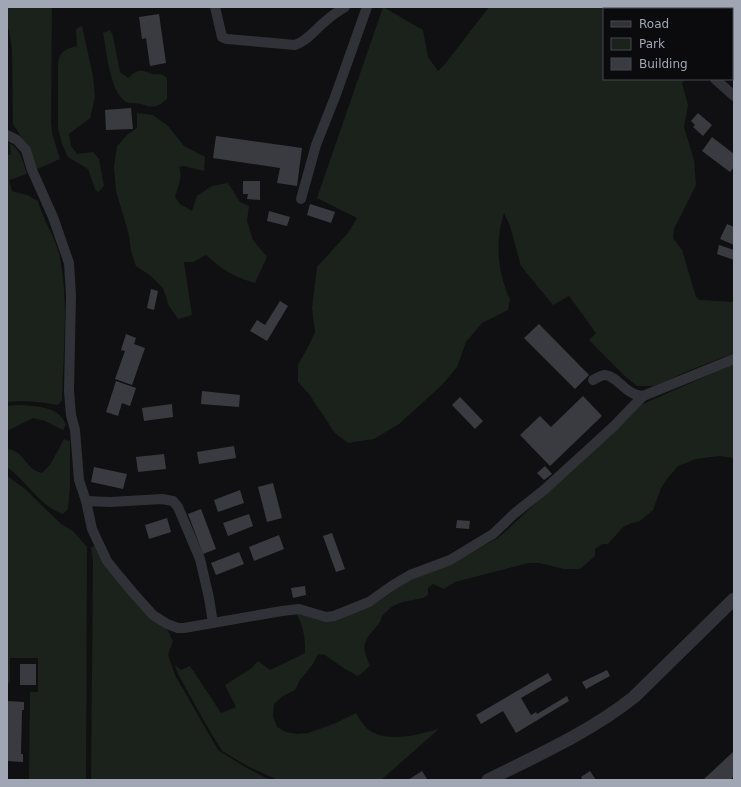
<svg xmlns="http://www.w3.org/2000/svg" width="741" height="787" viewBox="0 0 741 787" font-family="'DejaVu Sans',sans-serif">
  <rect width="100%" height="100%" fill="#101012"/>
  <g fill="#1a221b">
    <path d="M7,7H52L51,123L52,133L60,159L35,170L28,147L13,124L12,49L9,30L7,26Z"/>
    <path d="M383,7L423,30L428,57L438,71L445,64L489,7H624L626,9H604V79H686L682,83L688,105L684,127L694,160L696,185L674,229L673,238L682,250L696,297L700,300L734,302V353L688,371L662,383L653,386H637L627,378L589,340L596,333L569,296L553,305L521,266L510,226L504,213C495,240 497,272 510,299L508,310L482,323L466,342L457,367L442,385L399,424L374,439L348,443L335,433L309,394L298,382V365L308,347L315,332L312,308L317,267L348,233L357,218L317,198Z"/>
    <path d="M82,26L93,76L95,97L90,118L69,134L71,146L77,154L93,152L99,159L104,186L98,192L95,189L88,169L68,157L62,144L58,128V62C62,49 65,50 77,46L76,29Z"/>
    <path d="M110,30L113,36L120,72L128,78C144,63 144,76 161,74L167,78V99C157,108 153,108 141,104C137,103 130,104 126,102C109,91 107,51 103,33Z"/>
    <path d="M137,113L153,115L168,126L184,146L205,157L204,171L184,166L179,167C183,177 178,186 175,197L180,204L192,211L197,196L212,186L228,183L240,202L249,206L247,221L253,240L267,257L255,283C233,276 224,271 206,255L193,262H184L192,315L178,319L169,306L163,288L151,276L136,266L131,251L129,235L116,191L114,167L117,146L128,134L137,128Z"/>
    <path d="M9,143C21,149 23,162 27,174L9,180L12,191L27,195L38,201C43,221 56,237 60,258C69,304 63,353 62,400L58,405C41,402 24,400 7,402V155H10L11,152Z"/>
    <path d="M734,364V458L719,456L696,459L678,466L667,479L661,488L653,510L640,521L632,523L623,527L608,544H602L595,549V556L580,569H564L539,563H528L455,582L444,589L433,584L428,588V595L423,598L403,602L393,606L388,610L382,616L380,622L367,638L364,646L366,656L370,666L358,676L345,669L325,655L318,654L313,664L300,680L295,690L283,696L274,704L273,716L277,727L286,732L297,734L308,733L336,723L356,713C360,720 366,730 374,733C395,742 419,734 439,729L381,780H278L249,767L222,751L204,721L178,674L175,665L181,670L190,666L221,713L236,707L225,685L252,668L258,661L270,670L305,653C305,636 304,628 296,613L309,615L369,606L378,602L406,582L464,557L496,539L504,533L638,406Z"/>
    <path d="M18,405C35,406 60,406 66,425L63,430L45,421L33,418L7,431V406Z"/>
    <path d="M64,439L70,441V486L68,509L63,514C39,506 27,481 7,467V449C22,451 23,461 33,469C35,471 39,472 42,473L50,465Z"/>
    <path d="M7,476L25,489L61,524L73,531L87,547L86,780H7V779H29L30,692H38V658H10V682L7,685Z"/>
    <path d="M95,545L153,619L168,631L173,641L168,655L175,675L218,750L245,767L270,780H91L93,561L91,548Z"/>
  </g>
  <g fill="#3a3b40">
    <path d="M159,14L166,63L150,66L146,38L142,39L139,17Z"/>
    <path d="M732,34L734,36V66L732,64Z"/>
    <path d="M131,108L133,129L106,130L105,110Z"/>
    <path d="M698,113L712,125L703,136L693,127L695,125L691,121Z"/>
    <path d="M216,136L302,148L297,186L277,183L280,168L213,158Z"/>
    <path d="M712,137L734,154V167L730,172L702,151Z"/>
    <path d="M243,181H260V200L247,199L248,194H243Z"/>
    <path d="M310,204L335,212L331,223L307,215Z"/>
    <path d="M269,211L290,217L287,226L267,221Z"/>
    <path d="M727,224L734,227V245L720,239Z"/>
    <path d="M719,245L734,250V260L717,254Z"/>
    <path d="M151,289L158,291L154,310L147,308Z"/>
    <path d="M280,301L288,306L267,341L250,331L257,320L265,325Z"/>
    <path d="M539,324L589,375L575,389L524,338Z"/>
    <path d="M126,334L136,338L134,344L145,348L132,385L115,379L125,351L121,350Z"/>
    <path d="M116,381L136,388L130,406L122,403L118,416L106,412Z"/>
    <path d="M202,391L240,395L239,407L201,404Z"/>
    <path d="M583,396L602,416L550,466L520,435L540,416L551,427Z"/>
    <path d="M460,397L483,421L475,429L452,405Z"/>
    <path d="M172,404L173,417L144,421L142,408Z"/>
    <path d="M234,446L236,458L199,464L197,452Z"/>
    <path d="M164,454L166,469L138,472L136,457Z"/>
    <path d="M545,466L552,474L544,480L537,473Z"/>
    <path d="M94,467L127,474L123,489L91,482Z"/>
    <path d="M273,483L282,518L267,522L258,487Z"/>
    <path d="M240,490L244,503L218,512L214,500Z"/>
    <path d="M201,509L216,549L203,554L188,514Z"/>
    <path d="M249,514L253,526L228,536L223,523Z"/>
    <path d="M167,518L171,532L149,539L145,525Z"/>
    <path d="M457,520L470,521L469,529L456,528Z"/>
    <path d="M332,533L345,569L336,572L323,536Z"/>
    <path d="M279,535L284,549L254,561L249,547Z"/>
    <path d="M239,552L244,564L216,575L211,563Z"/>
    <path d="M305,586L306,595L293,598L291,588Z"/>
    <rect x="20" y="664" width="16" height="21"/>
    <path d="M607,670L610,676L586,689L582,682Z"/>
    <path d="M548,673L552,680L521,698L531,715L536,712L537,714L567,696L569,701L516,733L503,711L481,724L476,715Z"/>
    <path d="M7,701L24,702V710H22L21,754H23V762L7,761Z"/>
    <path d="M734,751V776L730,780H703Z"/>
    <path d="M422,771L427,779L408,780Z"/>
    <path d="M590,771L596,780H583L581,777Z"/>
  </g>
  <g fill="none" stroke-linecap="round" stroke-linejoin="round">
    <g stroke="#313237" stroke-width="10">
      <path d="M215,7L222,37L227,39L295,45C309,40 315,29 327,20C332,15 339,11 345,7"/>
      <path d="M636,7L639,9"/>
      <path d="M715,79L734,96"/>
      <path d="M7,135L17,140L26,150L32,170L53,217L69,263L71,296L69,391L71,415L75,430L79,480L86,501L92,529L107,561L119,576L135,595L153,615L167,624L178,628H184L282,611L299,609L326,617L334,616L369,602L393,585L410,575L450,560L493,534L515,513L544,490L613,427L643,396"/>
      <path d="M301,199L316,145L335,97L367,7"/>
      <path d="M593,380C597,378 601,375 605,375C618,376 625,395 643,396L734,359"/>
      <path d="M86,501L110,502L162,499L173,501L178,507L200,559L209,598L213,623"/>
    </g>
    <path stroke="#313237" stroke-width="13" d="M488,780C538,755 590,732 634,697L734,599"/>
  </g>
  <rect width="741" height="787" fill="none" stroke="#a0a6b4" stroke-width="16"/>
  <rect x="603" y="8" width="130" height="72" fill="#0b0b0d" stroke="#474950"/>
  <rect x="611" y="21" width="20" height="6" fill="#313237" stroke="#474950"/>
  <text x="639" y="28" font-size="12" fill="#a0a6b4">Road</text>
  <rect x="611" y="38" width="20" height="12" fill="#1a221b" stroke="#474950"/>
  <text x="639" y="48" font-size="12" fill="#a0a6b4">Park</text>
  <rect x="611" y="58" width="20" height="12" fill="#3a3b40" stroke="#474950"/>
  <text x="639" y="68" font-size="12" fill="#a0a6b4">Building</text>
</svg>
